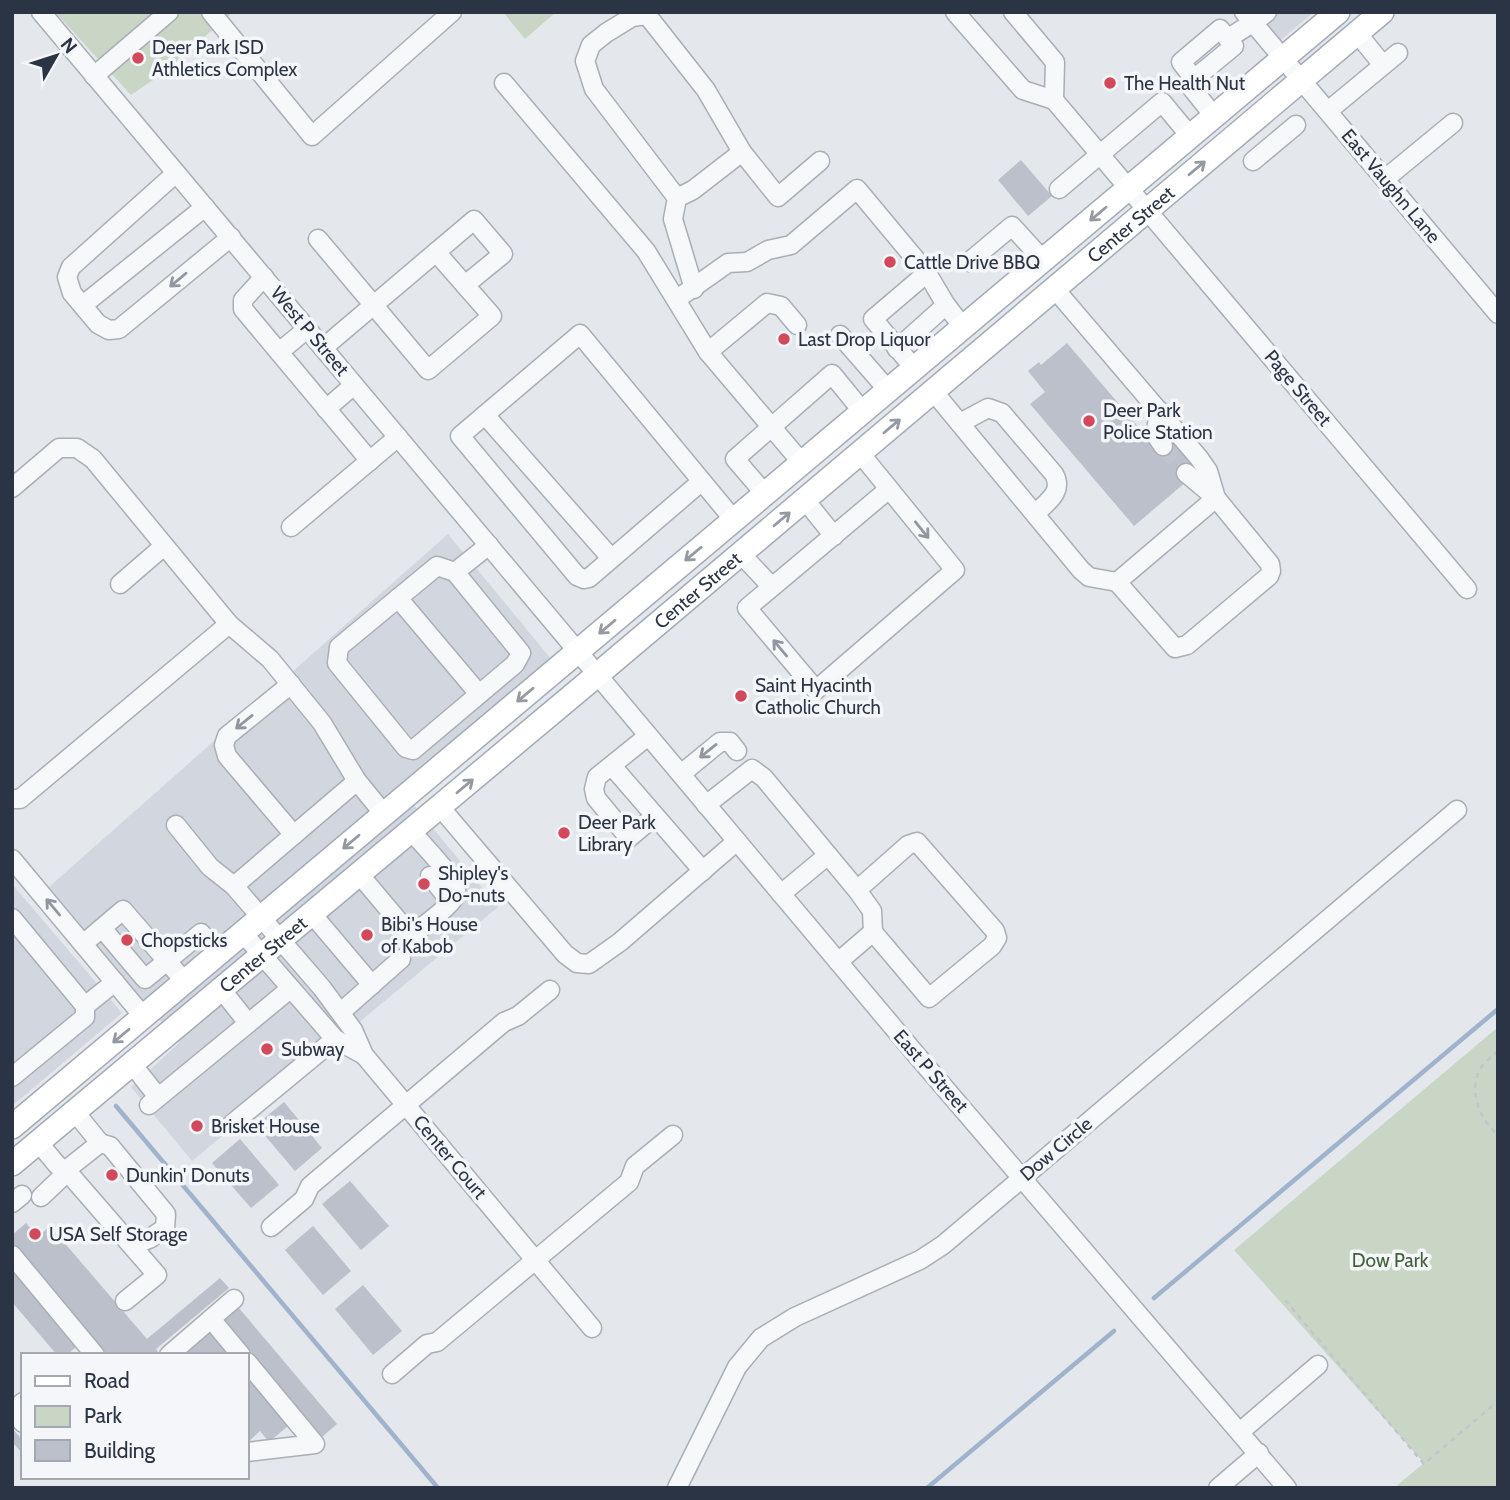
<svg xmlns="http://www.w3.org/2000/svg" width="1510" height="1500" viewBox="0 0 1510 1500" font-family="Cabin,sans-serif">
  <rect width="100%" height="100%" fill="#e4e7ec"/>
  <g fill="#d2d6de">
    <path d="M1252,12H1314L1277,43Z"/>
    <path d="M448,534L552,660L398,786L498,907L192,1161L131,1087L179,1043L49,887Z"/>
    <path d="M12,884L122,1013L12,1106Z"/>
  </g>
  <g fill="#c9d6c5">
    <path d="M55,12H233L162,74L131,95Z"/>
    <path d="M503,12H556L525,39Z"/>
    <path d="M1498,1027V1488H1394L1424,1463L1234,1250Z"/>
  </g>
  <g fill="none" stroke-linecap="round" stroke-linejoin="round">
    <g stroke="#9fb4cc" stroke-width="4.5">
      <path d="M116,1106L438,1488"/>
      <path d="M1154,1298L1498,1009"/>
      <path d="M927,1488L1114,1331"/>
    </g>
  </g>
  <g fill="#bbc0ca">
    <path d="M1021,160L1052,196L1028,216L998,180Z"/>
    <path d="M1067,343L1158,450L1172,438L1195,465L1181,477L1186,482L1134,526L1030,404L1045,392L1028,371L1039,362L1041,365Z"/>
    <path d="M284,1102L322,1148L295,1171L256,1125Z"/>
    <path d="M240,1139L279,1185L251,1208L212,1163Z"/>
    <path d="M350,1181L389,1226L361,1250L322,1204Z"/>
    <path d="M26,1223L38,1237L50,1226L147,1339L220,1278L229,1288L156,1349L158,1352L154,1355H108L12,1244V1235Z"/>
    <path d="M313,1226L351,1271L323,1295L285,1250Z"/>
    <path d="M12,1269L77,1346L67,1355H57L12,1302Z"/>
    <path d="M363,1285L402,1331L373,1355L335,1309Z"/>
    <path d="M238,1307L337,1424L322,1437L224,1319Z"/>
    <path d="M210,1333L228,1355H184Z"/>
    <path d="M247,1377L288,1426L269,1442L260,1431L247,1443Z"/>
    <path d="M12,1428L23,1441V1454L12,1442Z"/>
  </g>
  <g fill="none" stroke-linecap="round" stroke-linejoin="round">
    <path stroke="#bfc3cb" stroke-width="18" stroke-dasharray="18 9" stroke-linecap="butt" d="M1163,446L1186,473"/>
    <g stroke="#a9aeb7" stroke-width="21">
      <g id="minor">
        <path d="M41,12L919,1058L1287,1488"/>
        <path d="M211,12L312,136L452,12"/>
        <path d="M955,12L1023,90L1054,100L1467,589"/>
        <path d="M1013,12L1055,62L1054,100"/>
        <path d="M1244,12L1498,314"/>
        <path d="M1357,33L1383,65"/>
        <path d="M1228,39L1234,46L1194,79L1181,62L1220,29L1228,39C1241,29 1255,23 1267,12"/>
        <path d="M94,76L169,12"/>
        <path d="M1194,79L1190,86L1214,116"/>
        <path d="M504,83L646,251L708,352L802,463"/>
        <path d="M1328,111L1398,53"/>
        <path d="M742,152L778,197L820,161"/>
        <path d="M1253,161L1296,125"/>
        <path d="M176,173L71,267L67,277L72,293L98,324L109,330L119,329L231,237"/>
        <path d="M1385,179L1453,123"/>
        <path d="M1059,189L1162,102L1190,136"/>
        <path d="M677,198L693,190L742,152L706,90L647,15L632,17L606,33L591,45L585,61L594,89L677,198L673,219L694,289"/>
        <path d="M318,239L428,370L492,316L436,252"/>
        <path d="M969,262L1012,226L1043,260"/>
        <path d="M264,277L243,300V309L370,461"/>
        <path d="M684,294L728,263L747,262L768,250L791,245L857,189L927,273L946,305L963,327"/>
        <path d="M83,305L205,207"/>
        <path d="M840,335L888,390"/>
        <path d="M323,348L474,220L503,254L465,285"/>
        <path d="M897,349L946,305"/>
        <path d="M279,352L307,329"/>
        <path d="M708,352L767,303L781,306L797,325"/>
        <path d="M914,368L873,319L927,273"/>
        <path d="M933,391L1081,570L1089,577L1117,582L1175,648L1187,645L1269,576L1271,571L1270,564L1216,498L1208,471L1199,458L1054,288"/>
        <path d="M326,409L354,385"/>
        <path d="M1160,411L1155,434L1163,446"/>
        <path d="M485,415L611,558"/>
        <path d="M960,423L988,408L1002,413L1054,474C1064,492 1047,502 1035,514"/>
        <path d="M860,453L955,570L816,690L747,608L889,489"/>
        <path d="M702,481L589,578L584,579L577,576L460,436L580,334L734,520"/>
        <path d="M12,488L59,448H77L93,459L229,624L270,659L322,723L357,781L384,814"/>
        <path d="M765,494L735,459L832,374L863,412"/>
        <path d="M805,500L834,536"/>
        <path d="M291,527L398,437"/>
        <path d="M741,554L772,587"/>
        <path d="M455,572L437,566L339,647L337,663L406,748L413,750L515,664L521,653L455,572L489,545"/>
        <path d="M1117,582L1216,498L1186,473"/>
        <path d="M120,584L164,546"/>
        <path d="M398,598L479,694"/>
        <path d="M291,684L227,736L224,745L227,756L294,835"/>
        <path d="M648,736L597,777L594,789L596,798L629,838L655,816"/>
        <path d="M612,766L703,871"/>
        <path d="M681,774L720,742H730L737,751"/>
        <path d="M12,799H20L229,624"/>
        <path d="M706,805L752,769L764,778L857,890L908,845L917,842L995,931L997,938L992,946L929,998L873,932L872,911L857,890"/>
        <path d="M440,807L565,954L577,963L589,964L620,942L737,841"/>
        <path d="M176,825L210,867L234,886L322,988L353,1030L364,1055L592,1328"/>
        <path d="M12,859L143,1016"/>
        <path d="M359,874L407,931L411,934L415,933C425,924 453,905 456,894C460,881 420,842 411,831"/>
        <path d="M430,876L451,902"/>
        <path d="M234,886L357,781"/>
        <path d="M781,894L828,855"/>
        <path d="M312,914L372,985"/>
        <path d="M12,918L85,1006V1017L12,1077"/>
        <path d="M243,933L335,1039L364,1055"/>
        <path d="M83,944L123,910L167,961L145,979L102,928"/>
        <path d="M838,962L873,932"/>
        <path d="M185,982L167,961L201,933L218,953"/>
        <path d="M221,989L248,1023"/>
        <path d="M85,1006L115,982"/>
        <path d="M341,1012L401,959"/>
        <path d="M132,1064L158,1097"/>
        <path d="M149,1105L290,989"/>
        <path d="M232,1124L335,1039"/>
        <path d="M38,1142L58,1166L66,1170L100,1143L75,1112"/>
        <path d="M100,1143L110,1146L166,1214L165,1228L149,1239L139,1243L125,1236"/>
        <path d="M41,1197L61,1178L66,1170L157,1275L125,1301"/>
        <path d="M12,1203L22,1195"/>
        <path d="M271,1227L304,1199L310,1186L504,1022L518,1016L550,990"/>
        <path d="M12,1255L95,1355"/>
        <path d="M211,1319L241,1355"/>
        <path d="M169,1355L234,1299"/>
        <path d="M247,1362L315,1444L247,1452"/>
        <path d="M392,1374L427,1344L437,1342L629,1182L635,1166L673,1135"/>
        <path d="M23,1402L13,1411L23,1423"/>
        <path d="M1241,1431L1318,1365"/>
        <path d="M677,1488L737,1367L761,1338L795,1317L920,1260L943,1245L1457,810"/>
        <path d="M1218,1488L1259,1453"/>
      </g>
    </g>
    <g stroke="#a3abb8" stroke-width="26">
      <g id="major">
        <path d="M12,1127L1338,12"/>
        <path id="s1" d="M12,1164L597,675L1382,12"/>
      </g>
    </g>
    <g stroke="#c2c5cb" stroke-width="2.5" stroke-dasharray="5 5" stroke-linecap="butt">
      <path d="M1498,1051C1492,1057 1483,1063 1479,1071C1469,1093 1480,1120 1498,1135"/>
      <path d="M1285,1300L1424,1464L1498,1401"/>
    </g>
    <use href="#minor" stroke="#f7f8fa" stroke-width="18"/>
    <use href="#major" stroke="#fff" stroke-width="23"/>
  </g>
  <defs><path id="oneway-shaft" d="M-6 0H5M1.5-3L5.5 0L1.5 3" fill="none" stroke-width="1.6" stroke-linecap="round" stroke-linejoin="round" transform="scale(1.75)"/></defs>
  <g stroke="#959aa2">
    <use href="#oneway-shaft" transform="translate(1197 168) rotate(-40)"/>
    <use href="#oneway-shaft" transform="translate(1098 214) rotate(140)"/>
    <use href="#oneway-shaft" transform="translate(892 426) rotate(-40)"/>
    <use href="#oneway-shaft" transform="translate(782 519) rotate(-40)"/>
    <use href="#oneway-shaft" transform="translate(693 554) rotate(140)"/>
    <use href="#oneway-shaft" transform="translate(607 627) rotate(140)"/>
    <use href="#oneway-shaft" transform="translate(525 695) rotate(140)"/>
    <use href="#oneway-shaft" transform="translate(465 786) rotate(-40)"/>
    <use href="#oneway-shaft" transform="translate(351 842) rotate(140)"/>
    <use href="#oneway-shaft" transform="translate(121 1036) rotate(140)"/>
  </g>
  <g stroke="#9196a0">
    <use href="#oneway-shaft" transform="translate(178 280) rotate(140)"/>
    <use href="#oneway-shaft" transform="translate(922 530) rotate(51)"/>
    <use href="#oneway-shaft" transform="translate(780 648) rotate(-130)"/>
    <use href="#oneway-shaft" transform="translate(244 722) rotate(141)"/>
    <use href="#oneway-shaft" transform="translate(708 751) rotate(141)"/>
    <use href="#oneway-shaft" transform="translate(53 907) rotate(-130)"/>
  </g>
  <g fill="#d1495b" stroke="#f4f6f9" stroke-width="2.5">
    <circle cx="138" cy="58" r="7"/>
    <circle cx="1110" cy="83" r="7"/>
    <circle cx="890" cy="262" r="7"/>
    <circle cx="784" cy="339" r="7"/>
    <circle cx="1089" cy="421" r="7"/>
    <circle cx="741" cy="696" r="7"/>
    <circle cx="564" cy="833" r="7"/>
    <circle cx="424" cy="884" r="7"/>
    <circle cx="367" cy="935" r="7"/>
    <circle cx="127" cy="940" r="7"/>
    <circle cx="267" cy="1049" r="7"/>
    <circle cx="197" cy="1126" r="7"/>
    <circle cx="112" cy="1175" r="7"/>
    <circle cx="35" cy="1234" r="7"/>
  </g>
  <g text-anchor="middle" dominant-baseline="central" stroke-width="7" stroke-linejoin="round" paint-order="stroke">
    <g font-size="19" fill="#2b3445" stroke="#f4f6f9" text-anchor="start">
      <text x="152" y="47">Deer Park ISD<tspan x="152" dy="22">Athletics Complex</tspan></text>
      <text x="1124" y="83">The Health Nut</text>
      <text x="904" y="262">Cattle Drive BBQ</text>
      <text x="798" y="339">Last Drop Liquor</text>
      <text x="1103" y="410">Deer Park<tspan x="1103" dy="22">Police Station</tspan></text>
      <text x="755" y="685">Saint Hyacinth<tspan x="755" dy="22">Catholic Church</tspan></text>
      <text x="578" y="822">Deer Park<tspan x="578" dy="22">Library</tspan></text>
      <text x="438" y="873">Shipley's<tspan x="438" dy="22">Do-nuts</tspan></text>
      <text x="381" y="924">Bibi's House<tspan x="381" dy="22">of Kabob</tspan></text>
      <text x="141" y="940">Chopsticks</text>
      <text x="281" y="1049">Subway</text>
      <text x="211" y="1126">Brisket House</text>
      <text x="126" y="1175">Dunkin' Donuts</text>
      <text x="49" y="1234">USA Self Storage</text>
    </g>
    <g font-size="19" fill="#2b3445" stroke="#f4f6f9">
      <text transform="translate(1391 186) rotate(50)">East Vaughn Lane</text>
      <text stroke="none"><textPath href="#s1" startOffset="1461">Center Street</textPath></text>
      <text transform="translate(310 331) rotate(50)">West P Street</text>
      <text transform="translate(1298 388) rotate(50)">Page Street</text>
      <text stroke="none"><textPath href="#s1" startOffset="894">Center Street</textPath></text>
      <text stroke="none"><textPath href="#s1" startOffset="327">Center Street</textPath></text>
      <text transform="translate(931 1071) rotate(49)">East P Street</text>
      <text transform="translate(1056 1149) rotate(-40)">Dow Circle</text>
      <text transform="translate(450 1157) rotate(50)">Center Court</text>
    </g>
    <g font-size="19" fill="#3f6138" stroke="#f4f6f9">
      <text x="1390" y="1260">Dow Park</text>
    </g>
  </g>
  <rect width="1510" height="1500" fill="none" stroke="#2b3445" stroke-width="28"/>
  <rect x="21" y="1353" width="228" height="126" fill="#f4f6f9" stroke="#a4a8b1" stroke-width="2"/>
  <rect x="35" y="1376" width="35" height="10" fill="#ffffff" stroke="#a4a8b1" stroke-width="2"/>
  <text x="84" y="1388" font-size="21" fill="#2b3445">Road</text>
  <rect x="35" y="1406" width="35" height="21" fill="#c9d6c5" stroke="#a4a8b1" stroke-width="2"/>
  <text x="84" y="1423" font-size="21" fill="#2b3445">Park</text>
  <rect x="35" y="1440" width="35" height="21" fill="#bbc0ca" stroke="#a4a8b1" stroke-width="2"/>
  <text x="84" y="1458" font-size="21" fill="#2b3445">Building</text>
  <g transform="translate(56 56) rotate(51)" stroke="#f4f6f9" stroke-width="5" paint-order="stroke">
  <path d="M0-5L12 26L0 18L-12 26Z" fill="#2b3445"/>
  <text y="-10" font-size="19" font-weight="bold" text-anchor="middle" fill="#2b3445">N</text>
  </g>
</svg>
